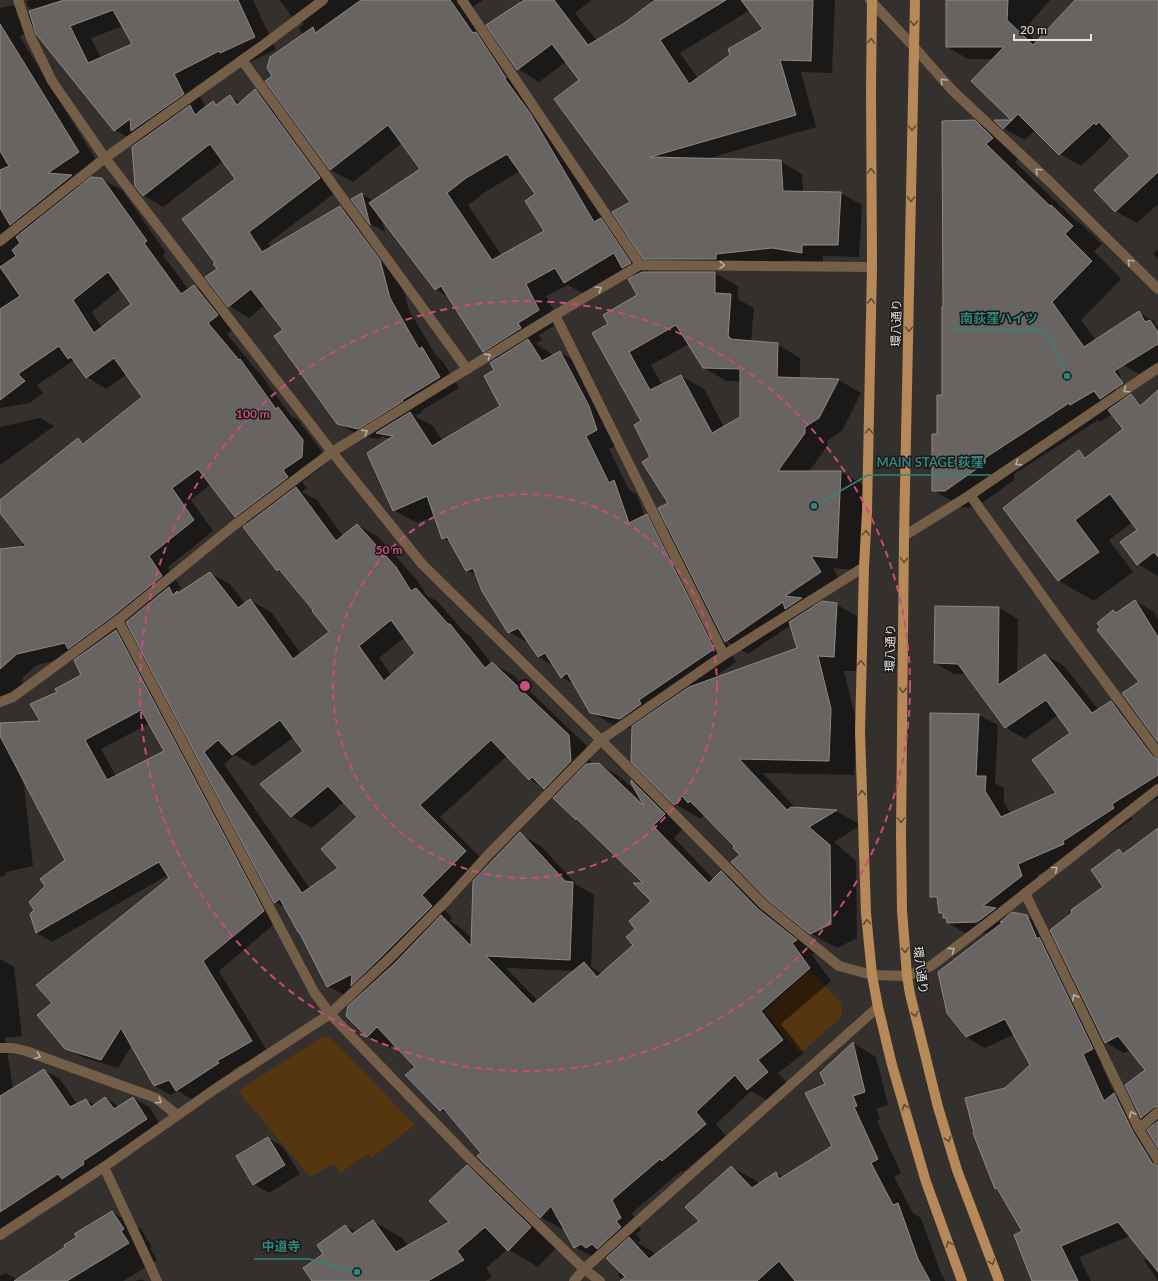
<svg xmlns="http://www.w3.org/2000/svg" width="1158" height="1281" viewBox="0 0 1158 1281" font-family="Lato,'Noto Sans JP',sans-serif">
  <rect width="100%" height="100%" fill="#33302d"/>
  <g fill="#563611">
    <path d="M809,971L841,1002L842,1016L800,1054L765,1012Z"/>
    <path d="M323,1036L331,1038L415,1125L371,1158L368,1154L340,1173L334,1164L310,1177L238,1091Z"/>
  </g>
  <g fill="#0007" fill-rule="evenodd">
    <path d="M31,0H253L276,50L243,65L240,64L195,87L205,106L198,111L200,113L213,102L218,105L230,97L241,103L256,91L275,102L339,190L268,243L271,248L340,207L360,218L399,272L409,310L436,356L442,360L459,388L421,411L422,412L415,416L433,426L442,440L501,406L496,370L497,359L483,351L450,298L435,289L381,217L385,232L371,224L353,199L362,194L374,201L421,169L402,143L353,182L331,170L267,81L273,76L303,35L299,28L304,24L291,16L280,0H483L471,8L650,273H715L738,286V299L754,308L751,342L777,344L800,358V378L839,380L861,393L842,431L828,440L827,446L809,472H841L864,485L860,571L833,568L843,586L813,605L815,607L836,604L862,619L860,671H844L857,724L854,775L763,773L796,808L836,811L861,825L834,842L856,861L857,938L837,948L810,933L741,855L736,846L705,814L701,819L675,804L633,729L615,726L591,712L576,685L561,677L554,666L538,657L530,644L509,632L477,576L467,570L451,543L443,538L435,516L417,523L394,510L390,440L383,436L378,439L358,435L338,423L284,330L265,305L249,318L229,306L207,277L219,269L236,179L223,161L163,207L143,195L147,137L146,136L136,142L115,130L36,25L20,37L98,163L76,178L85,184L102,179L122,190L166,253L163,255L189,290L195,286L214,297L237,327L227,334L256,370L259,372L292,417L298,420L322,452L321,468L302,482L307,488L302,492L317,500L343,536L358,525L378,537L417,580L427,596L437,601L466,634L471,637L491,663L513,675L589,748L591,765L599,764L620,777L637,792L632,781L652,793L685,826L674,838L714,880L722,872L743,885L817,952L812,955L831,981L781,1024L804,1053L778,1073L788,1084L768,1101L751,1091L716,1124L726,1136L683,1172L681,1171L632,1213L641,1230L636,1234L641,1240L638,1243L653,1252L656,1255L700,1221L731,1167L755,1180L759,1184L776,1173L783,1177L833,1146L826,1084L853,1043L876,1057L888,1105L876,1109L880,1119L877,1121L901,1173L894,1177L913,1213L921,1218L941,1273L945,1281H623L618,1275L621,1272L607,1259L602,1256L596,1259L575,1247L564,1227L562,1229L541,1217L482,1153L451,1116L441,1110L417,1067L394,1043L389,1048L368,1036L364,993L362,991L349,998L328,986L301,933L286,908L275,902L131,628L122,634L279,920L219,971L267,1051L232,1070L234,1073L193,1100L178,1091L171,1095L155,1086L132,1045L118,1068L82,1057L66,1048L53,1003L171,878L168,875L52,942L37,933L31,914L35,911L47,886L67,860L23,777L33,866L6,872L5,876L0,877V724L41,722L59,692L83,675L84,654L37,665L22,678L25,692L0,702V561L24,543L0,511V501L78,439L85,443L143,398L127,374L106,389L87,377L77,363L73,361L37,385L43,393L30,403L0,408V8L12,5L32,16L36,23L32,9L28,6L26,1ZM123,26L134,45L101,58L91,38ZM520,171L536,194L546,231L502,256L468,205L488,190ZM627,270L637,276L638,296L609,325L643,422L651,457L669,504V528L647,515L645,516L637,495L629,490L609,449L620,444L583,366L560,352L553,356L552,354L536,344L542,340L539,335L560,322L546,296L568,285L586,295ZM121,288L133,304L102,328L92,312ZM689,344L703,367L726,381H741V417L724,427L704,389L681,376L662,385L651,365ZM211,484L236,516L249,524L278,570L285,574L330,633L301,654L271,612L250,600L245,604L231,585L210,573L179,594L176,592L181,588L168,567L213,531L191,500ZM791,625L798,648L712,679L736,662L726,641L748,654ZM405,637L416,653L392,676L379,658ZM150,723L166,751L116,776L101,749ZM294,737L305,751L291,816L312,828L344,802L358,817L340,868L310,889L224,764L235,755L254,766ZM507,756L529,779L557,796L554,798L577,820L582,822L645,884L652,902L636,929L634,945L602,974L591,967L594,895L577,885L541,846L520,834L472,939L462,929L450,921L452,918L442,907L486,863L440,817ZM506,968L576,971L538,1001Z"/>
    <path d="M520,0H592L575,13L597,41L624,24L653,3L651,0H835L832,73L801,72L816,127L706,159L780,161L802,174L803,192L840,193L862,205L859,257L823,256V264L795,260L737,266V271L666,270L644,258L632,203L581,80L567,61L539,82L518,69L522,3ZM750,10L765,29L698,79L680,53Z"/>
    <path d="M947,0H1050L1024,30L1037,42L1077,0H1158V204L1137,223L1115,211L1131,156L1113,136L1081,166L1060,154L1035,130L1025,140L1003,128L996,121H1014L972,81L994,59H968L947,47Z"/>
    <path d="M975,121L1005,139L1022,155L1015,162L1074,219L1080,223L1102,244L1094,251L1121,279L1081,320L1117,369L1121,377L1112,385L1127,405L1100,422L1098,420L1014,474V480L975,508L962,507L933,490L943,396L944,307Z"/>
    <path d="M1158,249V259L1153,254Z"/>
    <path d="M1139,313L1154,321L1158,328V362L1139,374L1123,365L1100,338Z"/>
    <path d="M40,418L54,426L0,465V427Z"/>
    <path d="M1158,445V576L1138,564L1139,530L1133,522L1109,540L1133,572L1094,601L1059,581L1004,508L1079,452L1088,457Z"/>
    <path d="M1135,601L1154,612L1158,619V740L1141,682L1113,611L1117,613Z"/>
    <path d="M999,608L1018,619L1017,674L1045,655L1064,666L1099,710L1111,702L1130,713L1158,750V798L1130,815L1133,819L1082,852L1083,855L1037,875L1041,887L1004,914L1008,917L1027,916L1046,927L1054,947L1058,949L1112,1060L1101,1065L1115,1094L1133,1105L1158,1153V1281L1144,1260L1148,1258L1130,1236L1079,1257L1091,1281H1033L1024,1232L999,1190L996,1188L1006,1088L1031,1066L1015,1034L985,1048L966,1037L990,933L967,934L948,923L947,919L940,912L939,901L931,896L979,715L998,725L995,783L1004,788V803L1011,814L1057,793L1071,734L1058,715L1025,739L1006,728L967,674H954L935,663Z"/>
    <path d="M1158,829V1146L1155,1125L1142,1118L1126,1085L1146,1070L1131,1050L1124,1053L1105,1042L1104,887L1119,850L1125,854Z"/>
    <path d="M0,959L14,967L22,1036L5,1038L13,1089L44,1070L60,1079L77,1104L86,1100L95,1105L105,1098L120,1107L133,1098L149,1107L163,1129L0,1236Z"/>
    <path d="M268,1138L283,1147L300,1174L269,1193L254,1184Z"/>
    <path d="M467,1167L496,1183L560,1244L538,1267L508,1249L486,1268L492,1277L485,1281H314L325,1254L345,1226L356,1232L373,1221L402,1238L408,1246L451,1222Z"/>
    <path d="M112,1212L141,1229L152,1247L150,1248L157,1260L123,1281H0V1276L6,1273L18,1280L67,1247Z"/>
    <path d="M141,1279L145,1281H135Z"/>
  </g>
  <g fill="#676461" stroke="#8c8986" fill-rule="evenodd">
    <path d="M64,0H238L255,37L220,53L219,51L174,74L184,94L131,131L130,119L114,131L36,34L29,11ZM113,10L132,44L88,63L70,26Z"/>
    <path d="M361,0H450L473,33L476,32L506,78L505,79L530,113L594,222L601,218L631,263L622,268L614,253L564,283L555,268L526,284L539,310L518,323L521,328L483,352L441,286L435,290L369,203L420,169L388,125L330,170L265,81L272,76L267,68L270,57L313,27L315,33ZM507,154L535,194L525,201L544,231L492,260L447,193L466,178Z"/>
    <path d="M524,0H554L588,45L623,24L655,0H726L660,40L689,84L730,55L728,49L763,29L741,0H813L811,61L780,60L796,115L650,157L781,160L783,191L841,192L838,245H802V253L772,248L716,254V259H643L612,212L630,202L554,99L579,80L552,44L517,70L486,25Z"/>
    <path d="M946,0H1008L1007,20L1033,45L1075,0H1158V172L1115,212L1094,190L1130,156L1099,122L1096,125L1094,123L1059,155L1018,114L1003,129L994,120H1011L971,81L1004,47H946Z"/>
    <path d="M0,24L79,152L48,173L72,175L10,225L0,208V170L9,166L0,151Z"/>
    <path d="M255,89L320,178L249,232L262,252L340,206L380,260L390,298L419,349L422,347L440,377L402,400L403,401L358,429L337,424L274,336L283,330L251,289L228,307L205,277L217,269L213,264L215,263L182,219L235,179L210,144L143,196L135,186L132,147L190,105L195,115L213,101L216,105L230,95L237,105Z"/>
    <path d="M975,120L993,138L986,144L1050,206L1051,205L1073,226L1065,234L1092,261L1052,302L1084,347L1139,311L1145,322L1150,320L1158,332V344L1114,371L1123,383L1100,399L1094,391L1070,405L1069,403L985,458V463L945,491H932V434H937V395H942V306H943L942,121Z"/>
    <path d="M91,177L102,178L147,241L144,243L181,294L194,285L218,315L208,323L239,360L240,359L276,409L278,407L303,440L302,457L283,470L288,477L235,517L198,469L172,488L194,520L149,556L162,576L114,615L68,649L65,643L17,654L0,669V549L26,546L0,513V500L78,438L83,444L142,397L114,358L86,378L71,357L68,359L59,346L18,374L25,381L0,400V309L20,296L0,267L16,256L12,250L20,243L16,237ZM108,272L131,304L94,333L73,300Z"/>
    <path d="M362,193L370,225L351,199Z"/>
    <path d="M642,272H715V293L731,294L728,337H730V339L778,343L777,377L839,379L819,418L805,427V433L778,471H841L837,558L811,556L821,572L785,596L802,598L785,609L783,602L725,642L658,508L668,503L642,462L650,457L634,425L641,421L592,333L608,324L603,315L637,295L628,279ZM676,325L703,368L740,369V417L712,433L681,375L650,390L629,352Z"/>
    <path d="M528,339L542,361L560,351L589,406L597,430L586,436L609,483L614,480L629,523L647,514L714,649L639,700L641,704L620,719L590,713L567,673L561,678L545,653L538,657L518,628L508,633L482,591L473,568L466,571L447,537L442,539L427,496L393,511L367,453L393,436L376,433L410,412L432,446L500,406L484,376L494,370L490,363Z"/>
    <path d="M1158,390V557L1154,552L1137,565L1120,542L1137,530L1110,494L1075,520L1099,552L1058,581L1003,508L1079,450L1085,458L1123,429L1108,410L1131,394L1140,406Z"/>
    <path d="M296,487L336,541L357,524L396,567L411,591L416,588L448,624H450L485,668L492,662L569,735L571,761L544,789L532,777L529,780L491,740L420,805L466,851L422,895L432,906L385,953L351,986L352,974L327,987L299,932H298L280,899L274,903L126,622L169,587L173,595L177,591L178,593L210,572L238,608L250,599L293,659L329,632L312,611L313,610L279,569L277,571L243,527ZM391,620L415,653L384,681L359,646ZM280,720L303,751L260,784L291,817L328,786L357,817L321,849L338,868L302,893L204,752L218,740L232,755Z"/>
    <path d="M1135,600L1158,637V742L1122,693L1139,682L1097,630L1100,627L1097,623L1113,610L1116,613Z"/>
    <path d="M822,601L837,603L834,657L818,656L831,709L829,761L739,759L787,810L791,807L837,810L809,827L830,845L831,924L810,934L768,900L731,862L740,855L733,848L734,846L690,801L688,803L682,796L674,805L631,762L632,726L689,687L797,648L789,622Z"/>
    <path d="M935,606L999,607L998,685L1045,654L1092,713L1111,701L1153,757L1158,759V775L1112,804L1114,808L1063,841L1064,844L1018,864L1022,876L983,906L996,908L977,922L947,923L946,918H943V913H939L937,897H930V713L979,714L976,776H986L985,791L1001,817L1056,793L1032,760L1070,733L1046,700L1005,728L958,664L934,663Z"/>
    <path d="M116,630L264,911L203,961L252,1041L217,1061L219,1063L176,1091L169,1080L154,1086L121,1028L101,1060L65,1049L37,1015L52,1003L36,985L169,878L159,862L36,933L30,914L34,910L29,902L45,886L40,879L65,860L0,736V723L40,721L30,704L57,692L55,689L81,675L74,660ZM141,710L164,751L107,780L85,740Z"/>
    <path d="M599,763L644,806L631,783V780L665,814L653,826L709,883L721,871L759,910L797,940L792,943L810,968L761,1011L783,1040L758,1060L768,1072L747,1090L735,1075L696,1112L706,1124L662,1161L660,1159L612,1200L621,1218L616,1221L621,1227L597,1249L592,1244L586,1248L581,1244L574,1248L551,1206L540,1218L477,1156L481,1153L443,1108L440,1111L405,1075L415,1067L377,1027L367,1037L346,1016L348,1006L395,963L441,915L471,946L473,881L520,832L565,881L573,882L570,960L486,956L533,1004L584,962L597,977L633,945L626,937L635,929L629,921L651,901L633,883H643L576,818V820L553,798L586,764Z"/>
    <path d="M1158,828V1106L1154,1107L1141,1118L1125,1085L1145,1070L1118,1036L1105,1043L1050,930L1072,913L1071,910L1103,887L1091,870L1119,849L1123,854Z"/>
    <path d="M1012,912L1027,915L1037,939L1039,937L1093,1049L1083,1054L1104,1101L1114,1093L1133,1132L1152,1163L1158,1166V1272L1118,1222L1061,1246L1078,1281H1032L1014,1235L1022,1231L997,1188L995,1189L973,1133H974L965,1098L1005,1088L1030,1065L1005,1019L966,1037L947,1013L938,972L1003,922H1000Z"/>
    <path d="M853,1042L865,1092L853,1096L857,1106L854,1107L878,1159L871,1163L893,1205L898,1203L918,1259L930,1281H795L779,1261L757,1281H620L625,1277L606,1258L629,1237L649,1259L699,1221L685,1207L731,1166L752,1188L776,1172L779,1179L832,1146L805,1093L825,1084L820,1073Z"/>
    <path d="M44,1069L70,1107L86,1099L91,1107L105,1097L114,1109L133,1097L147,1119L83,1161L84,1164L62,1179L58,1174L0,1212V1096Z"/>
    <path d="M1158,1121V1148L1147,1130Z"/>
    <path d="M268,1137L285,1165L253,1185L236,1156Z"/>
    <path d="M467,1165L531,1227L508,1251L485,1227L457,1251L464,1260L428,1281H312L303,1268L323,1254L317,1245L345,1225L352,1234L373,1220L396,1252L449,1222L429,1201Z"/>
    <path d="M112,1211L124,1229L121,1231L129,1243L67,1281H14L65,1247L64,1245L77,1237L74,1234Z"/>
  </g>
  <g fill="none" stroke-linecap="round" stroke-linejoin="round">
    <g stroke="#745e47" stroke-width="10">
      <path d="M462,0L640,265"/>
      <path d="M870,0L914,47L952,90L1050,182L1158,289"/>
      <path d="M242,60L467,369"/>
      <path d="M0,241L105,158L266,43L323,0"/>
      <path d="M555,315L724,655"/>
      <path d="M970,495L1069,633L1158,753"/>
      <path d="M904,536L970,495L1158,368"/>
      <path d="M118,620L314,992L330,1014L470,1159L584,1269L600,1281"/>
      <path d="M0,702L13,697L118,620L232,527L332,452L555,315L640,265L872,267"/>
      <path d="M1025,893L1139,1129L1158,1160"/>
      <path d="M907,976L931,966L994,918L1158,789"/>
      <path d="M0,1048H13L26,1051L156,1098L177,1115"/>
      <path d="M1139,1129L1158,1112"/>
      <path d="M104,1167L157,1281"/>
      <path d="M0,1235L104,1167L215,1089L330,1014L390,958L447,900L487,856L601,740L724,655L864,567"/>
      <path d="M574,1281L584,1269L878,1007"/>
    </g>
    <path stroke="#745e47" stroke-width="10" d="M18,0L31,38L52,81L105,158L332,452L422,564L601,740L764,905L839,966L872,975L907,976"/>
    <g stroke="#b78959" stroke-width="10">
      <path d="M872,0L871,90L872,267L867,512L864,567L860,732L866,913L872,975L878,1007L892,1065L926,1182L962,1281"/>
      <path d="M915,0L904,536L901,835L902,910L907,976L910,994L938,1107L957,1170L999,1281"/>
    </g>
  </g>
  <defs><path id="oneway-chevron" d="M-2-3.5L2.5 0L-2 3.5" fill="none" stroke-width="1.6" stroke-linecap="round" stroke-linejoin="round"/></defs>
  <g stroke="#614b35">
    <use href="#oneway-chevron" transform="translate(914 23) rotate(91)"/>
    <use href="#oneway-chevron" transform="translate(871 41) rotate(-89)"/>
    <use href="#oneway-chevron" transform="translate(912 128) rotate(90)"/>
    <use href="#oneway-chevron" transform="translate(871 171) rotate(-90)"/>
    <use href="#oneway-chevron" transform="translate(911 199) rotate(91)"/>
    <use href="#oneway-chevron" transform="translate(871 301) rotate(-89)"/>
    <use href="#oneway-chevron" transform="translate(909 329) rotate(91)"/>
    <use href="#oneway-chevron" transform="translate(869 431) rotate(-89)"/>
    <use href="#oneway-chevron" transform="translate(866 533) rotate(-86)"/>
    <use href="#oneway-chevron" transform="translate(904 560) rotate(91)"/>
    <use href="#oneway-chevron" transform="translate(861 663) rotate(-88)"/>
    <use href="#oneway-chevron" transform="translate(903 690) rotate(91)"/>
    <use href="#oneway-chevron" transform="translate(862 793) rotate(-92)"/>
    <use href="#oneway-chevron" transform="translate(901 820) rotate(91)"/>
    <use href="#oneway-chevron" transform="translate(867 922) rotate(-95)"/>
    <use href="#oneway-chevron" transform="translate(905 950) rotate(86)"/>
    <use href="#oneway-chevron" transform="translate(915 1014) rotate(76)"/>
    <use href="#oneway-chevron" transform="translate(905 1107) rotate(-106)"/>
    <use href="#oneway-chevron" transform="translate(948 1139) rotate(73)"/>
    <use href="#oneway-chevron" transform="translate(949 1244) rotate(-110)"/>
    <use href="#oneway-chevron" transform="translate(992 1262) rotate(69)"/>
  </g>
  <g stroke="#b8aea4">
    <use href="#oneway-chevron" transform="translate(943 81) rotate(-133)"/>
    <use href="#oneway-chevron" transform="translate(1038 171) rotate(-137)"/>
    <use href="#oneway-chevron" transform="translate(1130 262) rotate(-135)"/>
    <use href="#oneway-chevron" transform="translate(722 265) rotate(1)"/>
    <use href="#oneway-chevron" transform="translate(599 289) rotate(-31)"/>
    <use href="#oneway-chevron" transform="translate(488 356) rotate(-32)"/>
    <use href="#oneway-chevron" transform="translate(1126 390) rotate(146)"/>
    <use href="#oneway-chevron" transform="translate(365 432) rotate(-32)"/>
    <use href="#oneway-chevron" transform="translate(1018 463) rotate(146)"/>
    <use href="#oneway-chevron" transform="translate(1055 869) rotate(-38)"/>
    <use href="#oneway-chevron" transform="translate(952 950) rotate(-37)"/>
    <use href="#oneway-chevron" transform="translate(1075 997) rotate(-116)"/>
    <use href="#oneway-chevron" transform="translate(38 1056) rotate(20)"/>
    <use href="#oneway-chevron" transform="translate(159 1101) rotate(34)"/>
    <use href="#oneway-chevron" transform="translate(1132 1114) rotate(-116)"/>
  </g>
  <g fill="none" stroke="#cb4b7d" stroke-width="2" stroke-dasharray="7 5">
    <circle cx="525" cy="686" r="192"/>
    <circle cx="525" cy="686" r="385"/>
  </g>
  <g text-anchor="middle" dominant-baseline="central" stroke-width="3" stroke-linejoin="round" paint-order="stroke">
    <g font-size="12" fill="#e5e3e2" stroke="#1a1817">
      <text transform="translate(896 323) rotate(-89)">環八通り</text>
      <text transform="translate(890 648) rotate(-89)">環八通り</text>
      <text transform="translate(921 970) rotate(83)">環八通り</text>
    </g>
  </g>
  <circle cx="525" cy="686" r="6" fill="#cb4b7d" stroke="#1a1817" stroke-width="2"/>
  <g font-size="12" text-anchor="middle" font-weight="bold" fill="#cb4b7d" stroke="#1a1817" stroke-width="3" stroke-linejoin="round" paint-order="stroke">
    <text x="253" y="418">100 m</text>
    <text x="389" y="554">50 m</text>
  </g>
  <path fill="none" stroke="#2f867f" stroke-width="1.5" d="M1067 376L1046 330H952M814 506L868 475H991M357 1272L309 1259H254"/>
  <g fill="#2f867f" stroke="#1a1817" stroke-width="1.5">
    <circle cx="1067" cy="376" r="4"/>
    <circle cx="814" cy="506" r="4"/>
    <circle cx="357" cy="1272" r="4"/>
  </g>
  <g font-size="13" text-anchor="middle" font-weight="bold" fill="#2f867f" stroke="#1a1817" stroke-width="3" stroke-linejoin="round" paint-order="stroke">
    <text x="999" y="323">南荻窪ハイツ</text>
    <text x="930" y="467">MAIN STAGE 荻窪</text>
    <text x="281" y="1251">中道寺</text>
  </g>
  <path d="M1014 34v6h77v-6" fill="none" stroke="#e5e3e2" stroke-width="2"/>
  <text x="1020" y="34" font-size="12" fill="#e5e3e2" stroke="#1a1817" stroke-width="3" paint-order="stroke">20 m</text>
</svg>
